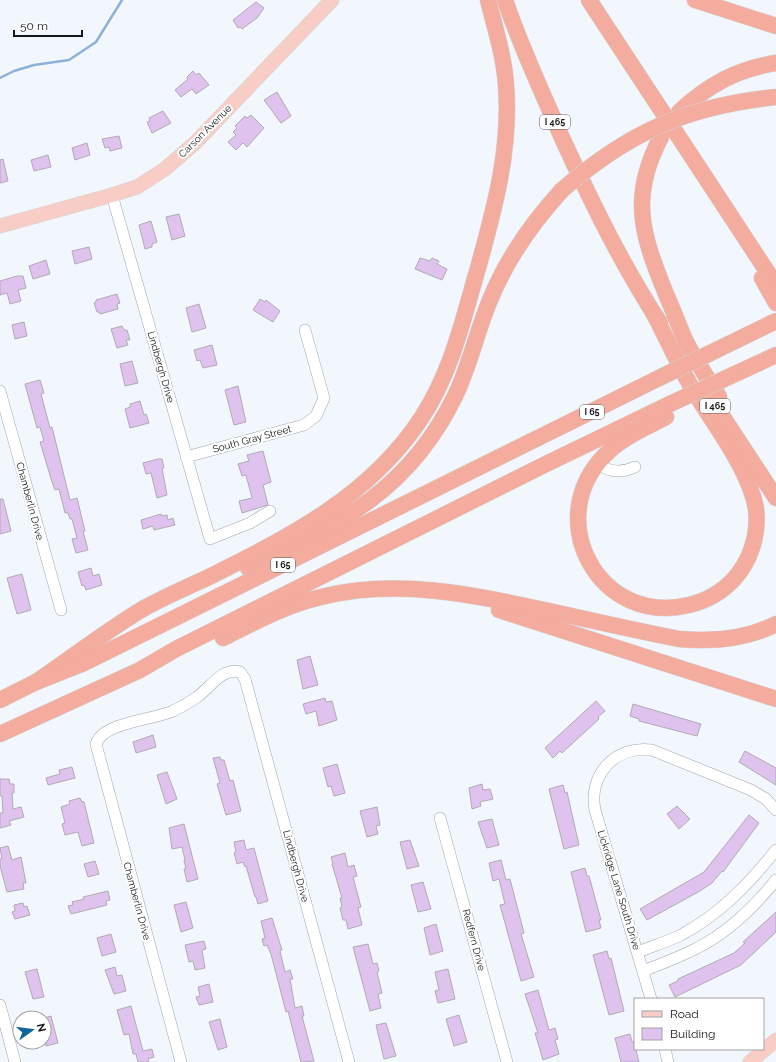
<svg xmlns="http://www.w3.org/2000/svg" width="776" height="1062" viewBox="0 0 776 1062" font-family="Raleway,sans-serif">
  <rect width="100%" height="100%" fill="#f2f7fd"/>
  <g fill="none" stroke-linecap="round" stroke-linejoin="round">
    <path stroke="#8db2d7" stroke-width="2.5" d="M0,78L14,71L34,65L69,60L96,42L122,0"/>
  </g>
  <g fill="#dfc2ed" stroke="#b1aab4">
    <path d="M256,2L264,8L257,18L242,29L240,27L238,28L233,20Z"/>
    <path d="M193,71L196,75L199,73L209,85L196,94L192,89L181,97L175,90L188,79L187,77Z"/>
    <path d="M277,92L291,116L281,123L264,100Z"/>
    <path d="M163,111L171,123L152,133L147,122L150,121L149,118Z"/>
    <path d="M251,115L264,128L247,147L243,143L236,150L228,142L236,135L233,132L237,128L235,126L245,116L247,118Z"/>
    <path d="M119,136L122,148L110,151L109,147L105,148L102,139Z"/>
    <path d="M87,143L90,155L75,160L72,148Z"/>
    <path d="M48,155L51,167L34,171L31,160Z"/>
    <path d="M3,159L8,181L0,183V160Z"/>
    <path d="M179,214L185,236L172,240L166,217Z"/>
    <path d="M151,221L157,242L152,244V247L145,249L139,225Z"/>
    <path d="M89,247L92,259L75,264L72,251Z"/>
    <path d="M420,258L430,261L432,258L439,261L437,264L447,269L442,280L415,269Z"/>
    <path d="M46,260L50,274L33,279L29,266Z"/>
    <path d="M17,276H23L26,288L18,290L21,301L10,304L7,293L0,295V281Z"/>
    <path d="M117,294L120,303L117,304L118,309L100,314L99,312H97L94,303L96,302V300Z"/>
    <path d="M260,299L265,302L266,300L280,311L273,322L253,310Z"/>
    <path d="M199,304L206,328L192,332L186,308Z"/>
    <path d="M24,322L27,336L15,339L12,325Z"/>
    <path d="M122,326L124,330H127L130,340H126L128,345L117,348L111,329Z"/>
    <path d="M212,345L217,365L203,368L200,360L197,361L194,350Z"/>
    <path d="M132,361L138,383L125,386L120,364Z"/>
    <path d="M40,380L44,393L41,394L50,428L52,427L70,500L77,498L85,531H83L88,550L76,553L72,539L77,538L72,519H70L68,513H65L59,489L55,490L52,482L40,442L44,441L40,427L37,428L25,384Z"/>
    <path d="M238,386L246,422L234,425L225,390Z"/>
    <path d="M140,401L144,415L146,414L149,423L130,428L125,409L130,407V404Z"/>
    <path d="M263,451L271,482L263,485L268,505L242,513L239,501L252,498L246,475L242,476L238,464L249,461L247,455Z"/>
    <path d="M158,459H162L164,468H162L167,495L157,498L151,473L146,474L143,463Z"/>
    <path d="M0,499H3L11,531L0,534Z"/>
    <path d="M161,514L162,516L167,515L168,520L173,518L175,525L154,530L153,526L143,529L141,520Z"/>
    <path d="M91,568L93,576L99,574L102,585L86,590L84,585L82,586L78,572Z"/>
    <path d="M22,574L31,610L17,614L7,578Z"/>
    <path d="M310,656L318,685L303,689L297,660Z"/>
    <path d="M325,698L326,702L332,701L337,720L319,726L316,711L306,714L303,704Z"/>
    <path d="M596,701L605,711L598,717L599,719L562,753L560,751L553,758L545,748Z"/>
    <path d="M633,704L701,724L697,736L639,721V719L630,716Z"/>
    <path d="M153,735L156,747L136,753L133,742Z"/>
    <path d="M745,751L776,768V785L739,762Z"/>
    <path d="M220,757L221,760H224L230,781L233,780L241,811L226,815L217,784L220,783L213,758Z"/>
    <path d="M337,764L345,793L334,796L331,786L328,787L323,768Z"/>
    <path d="M72,767L75,778L48,785L46,778L60,774L59,770Z"/>
    <path d="M167,772L177,799L166,804L157,775Z"/>
    <path d="M0,779H9L10,784H14V793H12L13,809L21,807L24,817L9,821L11,825L0,828V813H3L2,796H0Z"/>
    <path d="M482,784L483,790L490,789L493,799L480,802L481,806L472,809L469,788Z"/>
    <path d="M563,785L565,793L567,792L579,845L564,849L549,789Z"/>
    <path d="M80,798L81,801L84,802L94,843L82,846L78,832L65,835L62,824L65,823L61,807L70,804L69,801Z"/>
    <path d="M677,806L690,819L679,829L667,814Z"/>
    <path d="M377,807L380,825L376,826L378,834L367,837L360,811Z"/>
    <path d="M749,815L759,823L723,872L722,871L712,883L700,891L647,920L640,909L704,872Z"/>
    <path d="M492,819L499,845L487,848L478,822Z"/>
    <path d="M184,824L198,879L187,882L184,869H186L184,860H185L182,847L172,849L169,828Z"/>
    <path d="M244,840L246,850L254,848L268,901L258,904L256,897H255L246,866L245,867L243,862L237,864L234,853L236,852L234,842Z"/>
    <path d="M410,840L419,866L407,869L400,842Z"/>
    <path d="M8,846L12,860L21,857L26,883H23L24,889L7,892L0,866V859H2L0,848Z"/>
    <path d="M345,853L348,867L354,865L357,876L353,877L361,907L358,908L362,925L348,929L346,920H343L340,908L342,907L340,898H342L332,864H333L331,857Z"/>
    <path d="M501,860L506,880L510,879L524,933L521,934L534,977L521,981L500,905L505,904L499,879L493,881L489,863Z"/>
    <path d="M95,861L99,874L88,877L84,864Z"/>
    <path d="M585,868L587,876H589L601,920H599L601,928L586,932L571,872Z"/>
    <path d="M423,882L431,909L418,912L411,885Z"/>
    <path d="M108,891L110,900L106,901L107,905L71,914L68,906L73,905L72,902L84,899L83,897Z"/>
    <path d="M186,902L193,928L181,932L174,905Z"/>
    <path d="M23,903L24,907L27,906L30,915L15,919L12,912L15,911L14,905Z"/>
    <path d="M776,912V932L741,965L675,997L669,985L678,981V979L734,953L745,943L743,942Z"/>
    <path d="M272,918L282,950L280,951L285,972L290,970L293,979H290L295,1008L302,1006L304,1016H302L314,1061L301,1062L288,1011L286,1012L271,954L267,945L264,946L262,939L265,938L261,921Z"/>
    <path d="M436,924L443,951L430,955L424,928Z"/>
    <path d="M111,934L116,952L102,956L97,938Z"/>
    <path d="M204,941L206,949L202,950L205,968L195,970L193,961L189,962L185,945Z"/>
    <path d="M368,944L373,964L377,963L379,971L377,972L382,993L378,994L381,1008L370,1011L353,947Z"/>
    <path d="M607,951L609,959L611,958L624,1011L609,1015L593,955Z"/>
    <path d="M115,967L117,976L122,975L126,991L114,994L105,970Z"/>
    <path d="M37,969L44,997L33,999L25,972Z"/>
    <path d="M448,969L455,999L438,1003L435,991L439,990L435,972Z"/>
    <path d="M209,984L213,1002L199,1005L196,997L200,996L198,987Z"/>
    <path d="M538,990L549,1030L555,1028L558,1039L555,1040L559,1054L543,1060L535,1033H538L525,994Z"/>
    <path d="M131,1006L143,1051L152,1049L154,1057L148,1059L149,1062H138L136,1054H133L129,1034L124,1035L117,1010Z"/>
    <path d="M459,1015L467,1042L454,1046L446,1019Z"/>
    <path d="M51,1016L58,1043L46,1046L44,1018Z"/>
    <path d="M220,1019L227,1047L218,1050L209,1022Z"/>
    <path d="M386,1023L396,1056L384,1059L376,1025Z"/>
    <path d="M630,1034L632,1042H634L639,1062H621L615,1038Z"/>
  </g>
  <g fill="none" stroke-linecap="round" stroke-linejoin="round">
    <g stroke="#9da5af" stroke-width="12">
      <g id="minor">
        <path d="M112,195L210,539L250,523L270,511"/>
        <path d="M0,391L61,610"/>
        <path d="M186,457L304,425L316,416L324,398L305,330"/>
        <path d="M598,464C609,472 622,473 635,467"/>
        <path d="M440,818L507,1062"/>
        <path d="M638,952C652,946 667,942 681,935C720,914 749,884 776,850"/>
        <path d="M643,971C661,964 680,957 697,948C729,932 754,907 776,880"/>
        <path d="M651,999L595,810C588,774 616,745 652,750L751,790L766,799L776,810"/>
        <path d="M0,1005L15,1062"/>
        <path d="M665,1049L668,1062"/>
        <path d="M181,1062L96,744C103,722 153,720 173,711C181,707 189,703 197,697C210,688 222,667 240,672L245,679L349,1062"/>
      </g>
    </g>
    <g stroke="#d5d5d6" stroke-width="15">
      <g id="major">
        <path d="M0,226L112,195L137,187L165,169L195,143L332,0"/>
        <path d="M750,1062L776,1040"/>
      </g>
    </g>
    <g stroke="#d5d5d6" stroke-width="17">
      <g id="highway">
        <path d="M505,0C521,48 543,94 563,140C592,203 622,265 660,323"/>
        <path d="M589,0L776,285"/>
        <path d="M695,0L776,26"/>
        <path d="M679,112C708,85 737,69 776,63"/>
        <path d="M661,137C629,197 642,235 666,294C673,310 679,326 686,342C696,361 708,379 719,397"/>
        <path d="M762,278L776,303"/>
        <path d="M654,314C667,339 678,364 692,388C712,422 750,470 756,509C759,534 751,560 734,579C722,592 706,601 689,605C600,627 541,520 605,455C621,438 645,428 666,417"/>
        <path d="M735,374L776,355"/>
        <path d="M711,399L776,498"/>
        <path d="M248,568C339,524 410,491 456,394C470,364 477,331 490,300C507,258 532,223 562,190"/>
        <path d="M499,610L776,699"/>
        <path d="M223,638C255,622 286,605 321,597C399,577 480,596 558,613C598,622 639,631 679,639C712,642 747,639 776,624"/>
        <path d="M36,682C71,658 105,632 141,610C162,598 185,588 207,578C289,537 371,496 422,417C452,371 463,319 478,268C495,207 511,148 506,85C504,56 495,28 488,0"/>
        <path d="M0,700L36,682L84,663L657,379"/>
        <path d="M0,734L140,670L176,649L544,465L672,403"/>
      </g>
    </g>
    <use href="#minor" stroke="#fff" stroke-width="11"/>
    <use href="#major" stroke="#f8cdc5" stroke-width="14"/>
    <use href="#highway" stroke="#f4ac9e" stroke-width="16"/>
    <g stroke="#d5d5d6" stroke-width="17" stroke-linecap="butt">
      <g id="highway-bridge">
        <path d="M562,190C629,132 687,106 776,97"/>
        <path d="M657,379L776,321"/>
        <path d="M672,403L735,374"/>
      </g>
    </g>
    <use href="#highway-bridge" stroke="#f4ac9e" stroke-width="16"/>
  </g>
  <g text-anchor="middle" dominant-baseline="central" stroke-width="4" stroke-linejoin="round" paint-order="stroke">
    <g fill="#fff" stroke="#5a5d5f" stroke-width="1">
      <rect x="540" y="115" width="30" height="14" rx="3"/>
      <rect x="700" y="399" width="30" height="14" rx="3"/>
      <rect x="580" y="405" width="24" height="14" rx="3"/>
      <rect x="271" y="558" width="24" height="14" rx="3"/>
    </g>
    <g font-size="9" font-weight="bold" fill="#14171a">
      <text x="555" y="122">I 465</text>
      <text x="715" y="406">I 465</text>
      <text x="592" y="412">I 65</text>
      <text x="283" y="565">I 65</text>
    </g>
    <g font-size="10" fill="#14171a" stroke="#fff">
      <text transform="translate(205 131) rotate(-45)">Carson Avenue</text>
      <text transform="translate(161 367) rotate(74)">Lindbergh Drive</text>
      <text transform="translate(252 439) rotate(-15)">South Gray Street</text>
      <text transform="translate(30 501) rotate(75)">Chamberlin Drive</text>
      <text transform="translate(296 866) rotate(75)">Lindbergh Drive</text>
      <text transform="translate(619 890) rotate(73)">Lickridge Lane South Drive</text>
      <text transform="translate(137 901) rotate(75)">Chamberlin Drive</text>
      <text transform="translate(474 940) rotate(75)">Redfern Drive</text>
    </g>
  </g>
  <rect x="634" y="998" width="130" height="52" fill="#ffffff" stroke="#a1a2a3"/>
  <rect x="642" y="1011" width="20" height="6" fill="#f8cdc5" stroke="#a1a2a3"/>
  <text x="670" y="1018" font-size="12" fill="#14171a">Road</text>
  <rect x="642" y="1028" width="20" height="12" fill="#dfc2ed" stroke="#a1a2a3"/>
  <text x="670" y="1038" font-size="12" fill="#14171a">Building</text>
  <g transform="translate(32 1030) rotate(76)"><circle r="19" fill="#ffffff" stroke="#a1a2a3"/>
  <path d="M0-3L7 15L0 10L-7 15Z" fill="#0e6696"/>
  <text y="-6" font-size="11" font-weight="bold" text-anchor="middle" fill="#14171a">N</text>
  </g>
  <path d="M14 30v6h68v-6" fill="none" stroke="#14171a" stroke-width="2"/>
  <text x="20" y="30" font-size="12" fill="#14171a" stroke="#ffffff" stroke-width="3" paint-order="stroke">50 m</text>
</svg>
